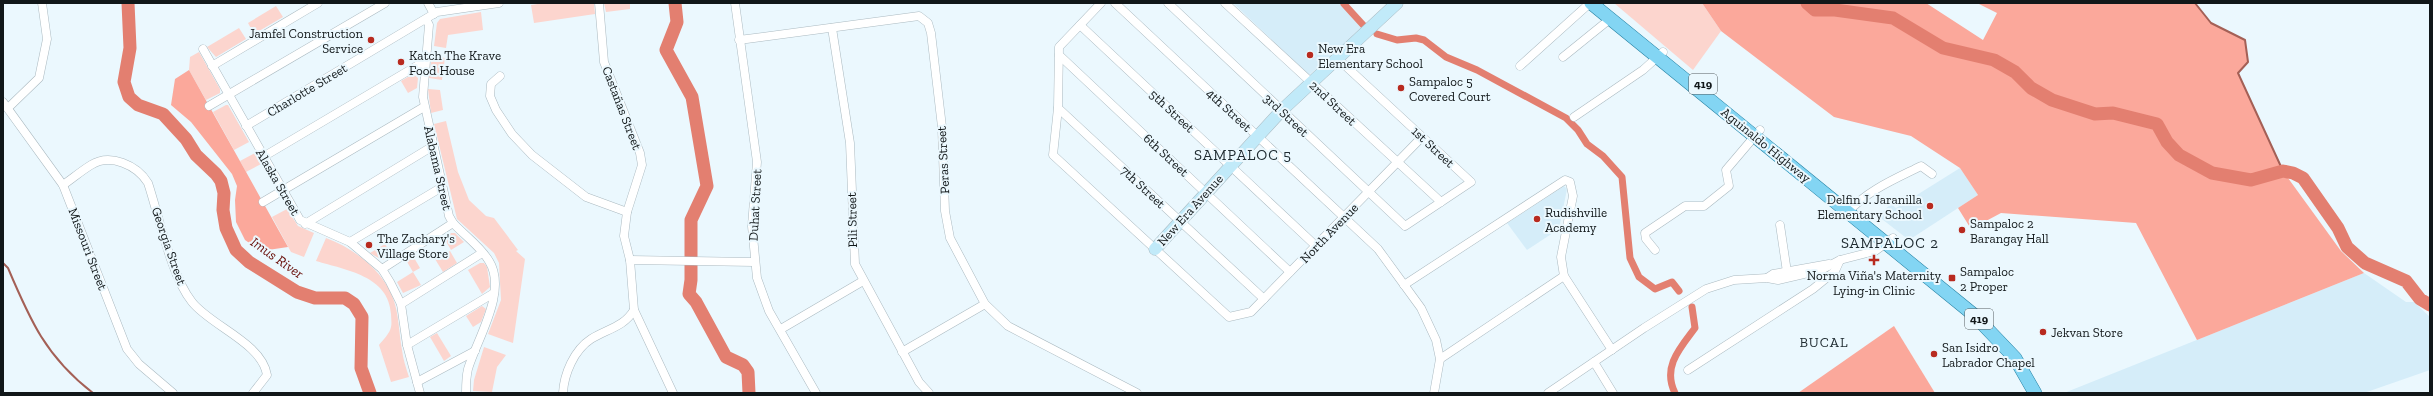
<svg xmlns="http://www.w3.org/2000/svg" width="2433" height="396" viewBox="0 0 2433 396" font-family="'Zilla Slab',serif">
  <rect width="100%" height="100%" fill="#ebf8fe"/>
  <g fill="#d5edf9">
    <path d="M1233,3H1339L1363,28L1309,75Z"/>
    <path d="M1960,168L1978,195L1909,240L1878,216L1891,204L1896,208Z"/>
    <path d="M1564,186L1567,189L1559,229L1527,250L1507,223Z"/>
    <path d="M2364,273L2406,302H2414L2430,317V370L2364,393H2064Z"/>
  </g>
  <g fill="#fcd5ce">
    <path d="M544,3H594L595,14L534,23L531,5Z"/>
    <path d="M604,3H630V9L606,12Z"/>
    <path d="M1614,3H1702L1721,31L1693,70Z"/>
    <path d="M276,6L283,17L254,34L248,23Z"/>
    <path d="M481,12L483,30L448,35L446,48L434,46L437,23L440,19Z"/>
    <path d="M239,28L246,39L216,57L207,47Z"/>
    <path d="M199,52L220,89V93L206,100L189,70L190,57Z"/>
    <path d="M432,56L445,58L442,80L429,78Z"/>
    <path d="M413,74L418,78L417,88L408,93L401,81Z"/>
    <path d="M428,89L440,90L443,110L431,113Z"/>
    <path d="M226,105H228L249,142L234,150L213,112Z"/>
    <path d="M446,121L458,172L469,200L486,216L494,218L518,250L516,251L525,259L513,343L488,334L501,300L499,263L494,253L457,219L434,124Z"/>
    <path d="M255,153L261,164L246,172L240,161Z"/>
    <path d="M287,209L298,226L314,233L304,257L291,252L272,217Z"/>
    <path d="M451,233H455L464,242L451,250L444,238Z"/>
    <path d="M326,238C354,248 385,272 394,301C399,316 399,334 402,350C403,359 406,368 409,377L391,382L379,345C383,340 390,333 391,327C392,323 391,318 391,314C389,276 346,270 316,261Z"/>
    <path d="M385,244L392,256L382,260L370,253Z"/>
    <path d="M450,251L457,263L443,272L435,259Z"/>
    <path d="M413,256L420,268L413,272L421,285L403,293L397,282L413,272L406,260Z"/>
    <path d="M480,263H484L487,267L490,287L482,294L468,270Z"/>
    <path d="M482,306L486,309L481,322L473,327L466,316Z"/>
    <path d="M437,333L451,356L444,361L430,337Z"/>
    <path d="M484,347L506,355L497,367L492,392L473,391L474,380Z"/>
  </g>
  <g fill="#fba89b">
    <path d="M1702,3H1926L1983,40L1997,13L1977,3H2195L2211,23L2245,40L2248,62L2238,73L2283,171L2341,251L2364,273L2197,340L2136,223L2001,213L1971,229L1958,208L1978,195L1960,168L1911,136L1834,117L1721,31Z"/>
    <path d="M189,70L288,247L261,251L245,240L236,222L235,200L237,186L232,174L191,122L171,105L175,79Z"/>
    <path d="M1894,326L1935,393H1798Z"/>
  </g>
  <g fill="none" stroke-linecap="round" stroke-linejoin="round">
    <g stroke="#a46056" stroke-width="2">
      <path d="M2195,3L2211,23L2245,40L2248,62L2238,73L2283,171"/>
      <path d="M3,263L8,268C30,320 46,357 93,393"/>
    </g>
    <g stroke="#e37f70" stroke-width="7">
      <path d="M1344,4L1365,27"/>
      <path d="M1377,34L1397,40L1416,38L1424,40L1446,57L1477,70L1566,118L1578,130L1587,144L1603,156L1622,177L1630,258L1639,277L1655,289L1672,282L1679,291"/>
      <path d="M1675,393C1662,367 1680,348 1695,328L1692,307"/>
    </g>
    <g stroke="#e37f70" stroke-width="13">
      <path d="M128,3L130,48L124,82L129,97L138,105L163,114L186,139L196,155L216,174L221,181L224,193L223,210L226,228L236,250L249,262L297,292L315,298H345L354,304L362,317L361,368L370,393"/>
      <path d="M675,3L677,22L666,50L692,97L707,186L691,220V280L689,294L696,302L726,357L743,365L748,372L749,393"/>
      <path d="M1807,3L1815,10H1835L1893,18L1943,48L1994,60L2015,72L2031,88L2052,100L2095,114L2113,113L2157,124L2167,142L2179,155L2212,173L2251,180L2283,171L2293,173L2303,178L2338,228L2347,247L2365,263L2406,281L2420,299L2430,305"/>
    </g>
    <g stroke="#abbac1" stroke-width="9">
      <g id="street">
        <path d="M428,3L434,14"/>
        <path d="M599,3L604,62L640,153L642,165L627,212L624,236L630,260L634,310L673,393"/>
        <path d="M735,3L757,162L752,226L757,278L769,311L816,393"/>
        <path d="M1101,3L1059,47L1058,108L1053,155L1229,317L1251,312L1422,137"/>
        <path d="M1115,3L1378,249L1421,308L1436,340L1440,359L1434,393"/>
        <path d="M1168,3L1405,226L1471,182L1337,58"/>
        <path d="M1225,3L1441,202"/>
        <path d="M426,19L429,25L423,97L449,216L453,223C464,235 481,247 489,261C508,291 477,339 468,369C466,377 466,385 466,393"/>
        <path d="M1080,25L1316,246"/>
        <path d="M832,28L850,143L855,264L919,382L929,393"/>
        <path d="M739,40L919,16L928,23L931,33L942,127L945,211L950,238L985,304L1008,326L1137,393"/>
        <path d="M203,49L300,220L350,242L382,269L390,282L401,304L407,345L420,393"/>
        <path d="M1059,55L1290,272"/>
        <path d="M1563,57L1610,19"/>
        <path d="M212,66L318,3"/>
        <path d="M1520,66L1590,3"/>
        <path d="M500,76L491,84L490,96L496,110L512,134L532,155L586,197L627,212"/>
        <path d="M3,102L63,185L127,349L139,364L173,393"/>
        <path d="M209,106L385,3"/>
        <path d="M8,108L39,78L47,39L42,3"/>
        <path d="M1058,108L1264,299"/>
        <path d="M1574,117L1643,70L1663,52"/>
        <path d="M246,126L437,12L499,3"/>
        <path d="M263,157L425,61"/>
        <path d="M63,185C72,179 81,171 91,165C110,153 137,165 148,183C159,216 171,276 192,302C211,326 262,343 267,375L253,393"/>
        <path d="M263,202L424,107"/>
        <path d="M1848,212C1868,190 1895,179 1921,166L1932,174"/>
        <path d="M305,224L433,146"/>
        <path d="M1780,225L1787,272"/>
        <path d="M350,242L442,187"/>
        <path d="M1655,250L1646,239L1645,233L1685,206H1704L1729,186L1726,170L1760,130"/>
        <path d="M630,260L754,262"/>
        <path d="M382,269L453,223"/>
        <path d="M1767,278L1773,274L1829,264"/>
        <path d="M1404,285L1565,180L1570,182L1573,196L1561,257L1564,276L1612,350"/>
        <path d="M401,304L482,253"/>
        <path d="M781,329L863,281"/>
        <path d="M407,345L494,293"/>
        <path d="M902,352L985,304"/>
        <path d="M1440,359L1564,276"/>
        <path d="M1594,362L1613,393"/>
        <path d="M1688,370L1813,289L1835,271L1840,260"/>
        <path d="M417,382L475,351"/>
        <path d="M563,393C564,374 574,350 591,339C607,329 624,327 634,310"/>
        <path d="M1548,393L1644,328L1706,289L1734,280L1767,278L1778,280L1821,270L1840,260L1875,251L1893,238"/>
      </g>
    </g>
    <g stroke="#abbac1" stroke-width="13">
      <path id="secondary" d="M1155,249L1282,110L1397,3"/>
    </g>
    <g stroke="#2580a2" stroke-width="14">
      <path id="primary" d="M1591,3L1974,315L2015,358L2035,393"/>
    </g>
    <use href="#street" stroke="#fff" stroke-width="8"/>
    <use href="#secondary" stroke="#c1eaf9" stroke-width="12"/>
    <use href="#primary" stroke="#83d5f3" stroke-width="13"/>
  </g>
  <g fill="#b82a1f" stroke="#ebf8fe" stroke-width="1.5">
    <circle cx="371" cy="40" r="4"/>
    <circle cx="1310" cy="55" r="4"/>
    <circle cx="401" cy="62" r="4"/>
    <circle cx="1401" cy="88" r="4"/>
    <circle cx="1930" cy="206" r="4"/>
    <circle cx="1537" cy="219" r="4"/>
    <circle cx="1962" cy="230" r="4"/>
    <circle cx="369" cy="245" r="4"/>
    <path d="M1872 254h4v4h4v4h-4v4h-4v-4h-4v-4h4z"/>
    <rect x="1948" y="274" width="8" height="8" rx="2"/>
    <circle cx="2043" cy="332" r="4"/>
    <circle cx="1934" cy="354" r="4"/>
  </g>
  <g text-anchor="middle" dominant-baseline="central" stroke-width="4" stroke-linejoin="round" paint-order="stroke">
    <g fill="#ebf8fe" stroke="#525a5e" stroke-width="1">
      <rect x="1689" y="74" width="28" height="20" rx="3"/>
      <rect x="1965" y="309" width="28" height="20" rx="3"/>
    </g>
    <g font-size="12" font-weight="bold" fill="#111719">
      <text x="1703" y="84">419</text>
      <text x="1979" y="319">419</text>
    </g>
    <g font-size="13" fill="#111719" stroke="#ebf8fe" text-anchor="start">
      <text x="363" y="33" text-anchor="end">Jamfel Construction<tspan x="363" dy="15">Service</tspan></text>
      <text x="1318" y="48">New Era<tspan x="1318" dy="15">Elementary School</tspan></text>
      <text x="409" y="55">Katch The Krave<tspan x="409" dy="15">Food House</tspan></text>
      <text x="1409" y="81">Sampaloc 5<tspan x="1409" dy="15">Covered Court</tspan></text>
      <text x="1922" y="199" text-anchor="end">Delfin J. Jaranilla<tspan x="1922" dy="15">Elementary School</tspan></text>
      <text x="1545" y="212">Rudishville<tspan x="1545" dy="15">Academy</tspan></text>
      <text x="1970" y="223">Sampaloc 2<tspan x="1970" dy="15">Barangay Hall</tspan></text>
      <text x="377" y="238">The Zachary's<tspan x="377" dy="15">Village Store</tspan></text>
      <text x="1960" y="271">Sampaloc<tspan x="1960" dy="15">2 Proper</tspan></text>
      <text x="1874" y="275" text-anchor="middle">Norma Viña's Maternity<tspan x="1874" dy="15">Lying-in Clinic</tspan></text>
      <text x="2051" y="332">Jekvan Store</text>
      <text x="1942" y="347">San Isidro<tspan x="1942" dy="15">Labrador Chapel</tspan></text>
    </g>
    <g font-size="13" fill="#111719" stroke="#ebf8fe">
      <text transform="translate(307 90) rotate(-31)">Charlotte Street</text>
      <text transform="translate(1333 103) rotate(43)">2nd Street</text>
      <text transform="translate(622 108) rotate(69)">Castañas Street</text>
      <text transform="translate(1229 110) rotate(43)">4th Street</text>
      <text transform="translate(1172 111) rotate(43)">5th Street</text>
      <text transform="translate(1286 115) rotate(43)">3rd Street</text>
      <text transform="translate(1766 145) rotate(39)">Aguinaldo Highway</text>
      <text transform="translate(1433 147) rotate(43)">1st Street</text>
      <text transform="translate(1166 155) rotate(43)">6th Street</text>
      <text transform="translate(943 160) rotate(-93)">Peras Street</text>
      <text transform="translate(438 168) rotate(77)">Alabama Street</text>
      <text transform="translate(278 182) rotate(60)">Alaska Street</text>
      <text transform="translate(1143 187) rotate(43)">7th Street</text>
      <text transform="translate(755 205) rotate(-87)">Duhat Street</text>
      <text transform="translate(1190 210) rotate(-48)">New Era Avenue</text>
      <text transform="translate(852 220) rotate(-91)">Pili Street</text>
      <text transform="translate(1329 233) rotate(-46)">North Avenue</text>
      <text transform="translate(169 246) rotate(71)">Georgia Street</text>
      <text transform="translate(88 249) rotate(69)">Missouri Street</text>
    </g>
    <g font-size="14" font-style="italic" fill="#660a05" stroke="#ebf8fe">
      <text transform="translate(277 258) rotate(35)">Imus River</text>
    </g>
    <g font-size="14" letter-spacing="1" fill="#202c32" stroke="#ebf8fe">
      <text x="1824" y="342">BUCAL</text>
    </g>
    <g font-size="15" letter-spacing="1" fill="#202c32" stroke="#ebf8fe">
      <text x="1243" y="155">SAMPALOC 5</text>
      <text x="1890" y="243">SAMPALOC 2</text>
    </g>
  </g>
  <rect width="2433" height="396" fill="none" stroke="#111719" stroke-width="8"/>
</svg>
